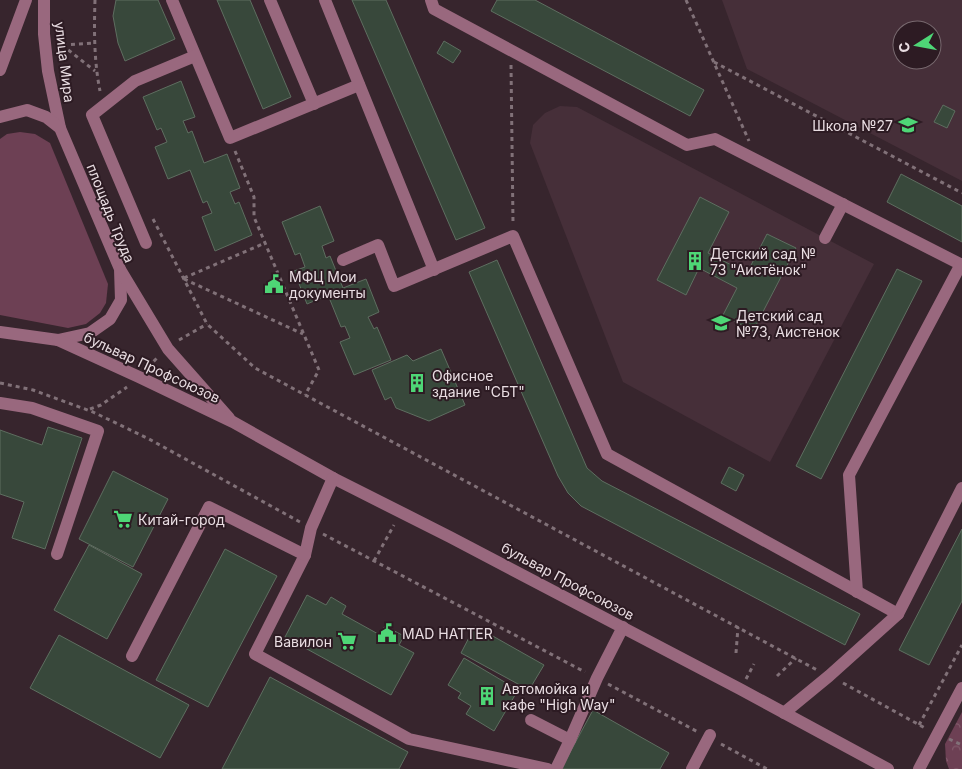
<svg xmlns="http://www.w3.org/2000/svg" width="962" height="769" viewBox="0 0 962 769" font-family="Inter,sans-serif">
  <defs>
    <pattern id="park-crowns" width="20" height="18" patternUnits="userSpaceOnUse" patternTransform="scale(1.25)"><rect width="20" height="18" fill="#6d4054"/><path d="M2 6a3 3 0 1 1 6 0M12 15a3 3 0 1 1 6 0" fill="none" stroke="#825b6c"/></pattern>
  </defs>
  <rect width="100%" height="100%" fill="#37252d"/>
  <g fill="#462f39" fill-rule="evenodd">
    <path d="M722,0H962V181L747,69ZM902,30H932V60H902Z"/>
    <path d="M560,106L577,107L874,264L770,462L623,382L530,143L533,125L545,113Z"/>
  </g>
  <path fill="#6d4054" d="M20,132L35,134L50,143L108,284L106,303L100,313L86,324L68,328L0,315V139L7,134Z"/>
  <path fill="url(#park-crowns)" d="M962,712V769H949L946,761L945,744Z"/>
  <g fill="#38483b" stroke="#5e6e60">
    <path d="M116,0H158L175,39L125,61L118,43L113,16Z"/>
    <path d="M217,0H250L291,97L263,109Z"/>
    <path d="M352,0H386L485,228L456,240Z"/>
    <path d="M497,0H535L704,90L690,116L491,11Z"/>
    <path d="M444,41L461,51L453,63L437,53Z"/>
    <path d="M181,81L195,117L183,121L188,133L192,131L204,163L227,154L240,188L230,192L235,204L239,202L252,235L215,251L202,217L212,213L207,201L203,203L190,170L168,179L155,147L167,142L161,128L157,130L143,97Z"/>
    <path d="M943,105L955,111L947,128L934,122Z"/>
    <path d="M901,174L962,206V242L887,202Z"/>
    <path d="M700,197L729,212L708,253L747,273L767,234L796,248L753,331L723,315L737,288L699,268L686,295L657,280Z"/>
    <path d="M320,206L334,241L322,246L326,258L330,256L343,288L366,279L379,312L368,317L374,329L377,327L391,360L354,375L340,342L350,338L345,326L341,327L328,295L307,304L294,271L305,267L300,253L295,255L282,222Z"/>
    <path d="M497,260L587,468L602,481L860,614L845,645L581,506L568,493L558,476L469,272Z"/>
    <path d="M897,269L922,281L821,479L796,466Z"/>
    <path d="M441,349L465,405L429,421L396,408L391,397L385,400L372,370L407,355L413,361Z"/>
    <path d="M48,427L82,438L45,549L12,538L24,502L0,494V430L42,445Z"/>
    <path d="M729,467L744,475L736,491L721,483Z"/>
    <path d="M113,471L168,499L133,567L79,539Z"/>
    <path d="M962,529V601L929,665L899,650Z"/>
    <path d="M89,545L142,574L107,639L54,610Z"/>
    <path d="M225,549L277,576L208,707L156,680Z"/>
    <path d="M307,595L326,605L331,597L346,606L342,614L380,635L385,626L404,636L399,645L414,653L391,695L285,637Z"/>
    <path d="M475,626L544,665L529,690L461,653Z"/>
    <path d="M59,635L189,705L160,758L30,688Z"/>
    <path d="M464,658L518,690L494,731L466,714L471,706L458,698L461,693L448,685Z"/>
    <path d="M270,677L408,752L399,769H222Z"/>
    <path d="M593,710L669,753L660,769H561Z"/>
  </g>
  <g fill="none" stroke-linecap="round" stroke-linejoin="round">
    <g stroke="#817178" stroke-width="3" stroke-dasharray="4 4" stroke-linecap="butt">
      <path d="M95,0C94,31 94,61 100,91"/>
      <path d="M686,0L749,141"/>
      <path d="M62,45L95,71"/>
      <path d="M63,45L94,43"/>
      <path d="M714,62L962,193"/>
      <path d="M511,65L513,223"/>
      <path d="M235,151L254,197V217L319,370L305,395"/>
      <path d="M153,219L207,324L255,368L817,670"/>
      <path d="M184,278L265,243"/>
      <path d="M184,279L303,334"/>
      <path d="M179,340L207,324"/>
      <path d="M148,367L158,357"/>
      <path d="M0,383L33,390L93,412L149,439L300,522"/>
      <path d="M90,409L101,405L127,387"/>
      <path d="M323,534L585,672"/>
      <path d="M374,561L394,525"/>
      <path d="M736,653L738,627"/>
      <path d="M777,676L796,658"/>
      <path d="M746,679L754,664"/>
      <path d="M843,683L925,728"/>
      <path d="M608,684L698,732"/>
      <path d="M919,725L962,645"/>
      <path d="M949,739L962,745"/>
      <path d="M721,744L767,769"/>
    </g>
    <g stroke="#99687e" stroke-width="12">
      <path d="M44,0V34L48,71L60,128"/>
      <path d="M172,0L230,138L359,85"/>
      <path d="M270,0L314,104"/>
      <path d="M325,0L434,270"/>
      <path d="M431,0L434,9L687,145L715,139L962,265"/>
      <path d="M0,70L26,0"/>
      <path d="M0,117L27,110L46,117L60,128L120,269L121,300L110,319L90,333L58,340L0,332"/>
      <path d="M825,238L843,204"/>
      <path d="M146,243L92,115L135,81L195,56"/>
      <path d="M343,260L378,245L394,286L513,236L607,454L898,614"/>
      <path d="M121,271L168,349L229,418"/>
      <path d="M58,340L139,377L233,422L333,478L450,537L740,689L888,769"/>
      <path d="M0,403L32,408L98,431L57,554"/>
      <path d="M333,478L311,528L305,555L255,654L409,739L548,769"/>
      <path d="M857,592L849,475L961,264"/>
      <path d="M132,656L209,507L305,555"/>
      <path d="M784,713L829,676L898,614L962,488"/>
      <path d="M531,720L570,740"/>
      <path d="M556,769L570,740L597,678L623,627"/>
      <path d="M692,769L710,735"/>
      <path d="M919,769L962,688"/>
    </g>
  </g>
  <defs>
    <g id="school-bare" transform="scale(1.5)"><path d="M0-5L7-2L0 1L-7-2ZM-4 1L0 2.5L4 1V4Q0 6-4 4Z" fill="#4ed676" stroke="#2d1b23" stroke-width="2.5" paint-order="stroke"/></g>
    <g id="building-bare" transform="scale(1.5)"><path d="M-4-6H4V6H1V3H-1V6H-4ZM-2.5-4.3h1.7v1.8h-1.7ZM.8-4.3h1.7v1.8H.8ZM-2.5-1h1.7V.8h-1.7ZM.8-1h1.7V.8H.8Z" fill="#4ed676" stroke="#2d1b23" stroke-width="2.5" paint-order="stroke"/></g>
    <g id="civic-bare" transform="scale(1.5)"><path d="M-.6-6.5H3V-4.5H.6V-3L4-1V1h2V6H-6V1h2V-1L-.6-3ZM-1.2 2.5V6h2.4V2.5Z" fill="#4ed676" stroke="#2d1b23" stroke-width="2.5" paint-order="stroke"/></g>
    <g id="supermarket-bare" transform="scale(1.5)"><path d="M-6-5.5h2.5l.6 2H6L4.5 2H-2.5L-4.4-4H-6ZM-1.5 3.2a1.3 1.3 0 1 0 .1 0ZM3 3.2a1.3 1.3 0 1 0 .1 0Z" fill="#4ed676" stroke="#2d1b23" stroke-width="2.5" paint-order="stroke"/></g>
  </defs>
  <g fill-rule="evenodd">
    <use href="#school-bare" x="908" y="125"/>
    <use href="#building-bare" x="695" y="261"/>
    <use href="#civic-bare" x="274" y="284"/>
    <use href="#school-bare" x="721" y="323"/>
    <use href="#building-bare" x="417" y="383"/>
    <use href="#supermarket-bare" x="123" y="519"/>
    <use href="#civic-bare" x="387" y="633"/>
    <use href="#supermarket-bare" x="347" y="641"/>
    <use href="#building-bare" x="487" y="696"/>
  </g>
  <g text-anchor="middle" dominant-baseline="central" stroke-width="4" stroke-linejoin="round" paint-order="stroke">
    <g font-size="14" fill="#e9dde2" stroke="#2d1b23">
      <text transform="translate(65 62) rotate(83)">улица Мира</text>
      <text transform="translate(111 213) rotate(68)">площадь Труда</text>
      <text transform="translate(152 367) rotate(25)">бульвар Профсоюзов</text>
      <text transform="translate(568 581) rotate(28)">бульвар Профсоюзов</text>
    </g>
    <g font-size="14" fill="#e9dde2" stroke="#2d1b23" text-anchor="start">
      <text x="893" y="125" text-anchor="end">Школа №27</text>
      <text x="710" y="253">Детский сад №<tspan x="710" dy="16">73 "Аистёнок"</tspan></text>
      <text x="289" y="276">МФЦ Мои<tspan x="289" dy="16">документы</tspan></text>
      <text x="736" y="315">Детский сад<tspan x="736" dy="16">№73, Аистенок</tspan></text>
      <text x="432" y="375">Офисное<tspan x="432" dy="16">здание "СБТ"</tspan></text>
      <text x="138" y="519">Китай-город</text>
      <text x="402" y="633">MAD HATTER</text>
      <text x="332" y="641" text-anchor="end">Вавилон</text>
      <text x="502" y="688">Автомойка и<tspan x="502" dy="16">кафе "High Way"</tspan></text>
    </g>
  </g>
  <g transform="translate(917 45) rotate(259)"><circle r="24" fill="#2d1b23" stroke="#78696f"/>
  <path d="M0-4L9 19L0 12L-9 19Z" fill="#4ed676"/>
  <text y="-8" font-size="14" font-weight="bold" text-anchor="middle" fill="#e9dde2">С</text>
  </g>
</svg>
